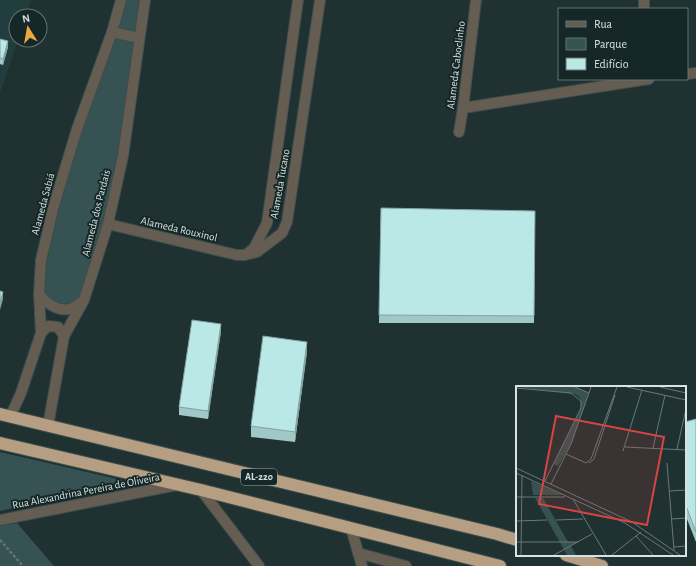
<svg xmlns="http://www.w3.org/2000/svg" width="696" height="566" viewBox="0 0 696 566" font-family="'Alegreya Sans',sans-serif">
  <rect width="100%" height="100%" fill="#1f3131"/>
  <path fill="#213d3d" d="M0,0H31L26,16H16V40H18L0,93Z"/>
  <g fill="#365252">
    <path d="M121,0H145L123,156L84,300L71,309L43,299L41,260Z"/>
    <path d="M0,452L139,484L0,511Z"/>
    <path d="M17,523L54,566H0V526Z"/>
  </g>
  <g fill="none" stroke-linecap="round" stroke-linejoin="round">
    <g stroke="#3c4d4d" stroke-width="12">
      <g id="minor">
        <path d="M644,9V0"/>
        <path d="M112,32L139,38"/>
        <path d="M687,74L696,73"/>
        <path d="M463,108L649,79"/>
        <path d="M459,132L463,108L476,0"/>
        <path d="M108,224L237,255H245L257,252L282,233L287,222L320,0"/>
        <path d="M248,253L254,248L267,223L298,0"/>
        <path d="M39,294C46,303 58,312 70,309C74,308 78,304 81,302"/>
        <path d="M41,333L48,326L58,327L64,336"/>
        <path d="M10,417L21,393L41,333L39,294L41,260L54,205L77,129L112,32L121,0"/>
        <path d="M48,426L64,336L84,300L108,224L123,156L145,0"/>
        <path d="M201,490L259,566"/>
        <path d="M0,520L177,485"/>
        <path d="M351,528L362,566"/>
        <path d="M358,553L406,566"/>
      </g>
    </g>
    <g stroke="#3c4d4d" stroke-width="14">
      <g id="highway">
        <path d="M0,414L497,534L517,540"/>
        <path d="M0,443L201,490L500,566"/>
        <path d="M566,555L602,566"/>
      </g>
    </g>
    <path stroke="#657474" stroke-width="2.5" stroke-dasharray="3 2" stroke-linecap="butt" d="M0,540L23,566"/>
    <use href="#minor" stroke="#665d52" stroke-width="10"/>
    <use href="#highway" stroke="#b59e82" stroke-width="12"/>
  </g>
  <g fill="#9fc8c7">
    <path d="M0,39L8,47L3,65L0,64Z"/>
    <path d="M381,208L535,211L534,323H379Z"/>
    <path d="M221,331L208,419L179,415V407Z"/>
    <path d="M307,352L295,442L251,437V426Z"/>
    <path d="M696,419V542L685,514V422Z"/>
  </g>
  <g fill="#82a2a2">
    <path d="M8,41V47L3,65V59Z"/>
    <path d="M3,292V299L0,310V302Z"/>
    <path d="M221,324V331L208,419V411Z"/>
    <path d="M307,342V352L295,442V432Z"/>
  </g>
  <g fill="#b9e8e7" stroke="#82a2a2">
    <path d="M0,39L8,41L3,59L0,58Z"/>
    <path d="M381,208L535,211L534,316L379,315Z"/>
    <path d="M0,291L3,292L0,302Z"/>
    <path d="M192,320L221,324L208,411L179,407Z"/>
    <path d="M263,336L307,342L295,432L251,426Z"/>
    <path d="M696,419V532L685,503V422Z"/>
  </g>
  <g text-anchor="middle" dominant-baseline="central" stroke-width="4" stroke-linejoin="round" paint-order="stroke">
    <rect fill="#152727" stroke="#9daaaa" stroke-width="1" x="241" y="469" width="36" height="16" rx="3"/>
    <g font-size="10" font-weight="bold" fill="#d7e2e2">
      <text x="259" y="477">AL-220</text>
    </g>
    <g font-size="11" fill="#d7e2e2" stroke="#152727">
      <text transform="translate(456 65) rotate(-83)">Alameda Caboclinho</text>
      <text transform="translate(280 184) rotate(-80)">Alameda Tucano</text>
      <text transform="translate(43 204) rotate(-75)">Alameda Sabiá</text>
      <text transform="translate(96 213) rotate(-76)">Alameda dos Pardais</text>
      <text transform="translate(179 229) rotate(13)">Alameda Rouxinol</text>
      <text transform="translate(86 491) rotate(-11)">Rua Alexandrina Pereira de Oliveira</text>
    </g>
  </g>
  <g transform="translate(516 386)">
    <rect width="170" height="170" fill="#1f3131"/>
    <path d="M0,1H59L73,7L55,58L42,80L38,78L65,22L64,12L59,8ZM15,95L47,109H17ZM19,112H27L52,156H62L55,160L60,169H51Z" fill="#365252"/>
    <path fill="none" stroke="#697878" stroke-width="1" d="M59,1L73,7M111,1L170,14M144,1L170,7M0,2L55,7L65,15V22L29,95M109,61L170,64M137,62L149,9M161,63L170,23M107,65L126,4M50,68L70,77M70,77L75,73L101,1M73,77L78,73L99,9M151,77L158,164M0,82L116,136L164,169M0,87L109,137L157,169M35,98L55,58L75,1M154,105L170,104M0,111H49M57,113L90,169M156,133L170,132M40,134L67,133M0,135L31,134M120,150L137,169M0,156H62M158,161L170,160M5,169L6,89M38,169L76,148M96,169L125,146"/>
    <path fill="#d64444" fill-opacity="0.15" stroke="#d64444" stroke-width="2" d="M40,30L148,51L131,139L23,118Z"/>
    <rect width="170" height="170" fill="none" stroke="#d7e2e2" stroke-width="2"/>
  </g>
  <rect x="558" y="8" width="130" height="72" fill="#152727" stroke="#637272"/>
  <rect x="566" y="21" width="20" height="6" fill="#665d52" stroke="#637272"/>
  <text x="594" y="28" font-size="12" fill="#d7e2e2">Rua</text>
  <rect x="566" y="38" width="20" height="12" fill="#365252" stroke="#637272"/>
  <text x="594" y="48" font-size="12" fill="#d7e2e2">Parque</text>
  <rect x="566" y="58" width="20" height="12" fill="#b9e8e7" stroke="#637272"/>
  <text x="594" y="68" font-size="12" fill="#d7e2e2">Edifício</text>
  <g transform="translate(28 28) rotate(349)"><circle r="19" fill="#152727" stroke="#637272"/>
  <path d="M0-3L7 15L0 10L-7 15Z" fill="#eea83c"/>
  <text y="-6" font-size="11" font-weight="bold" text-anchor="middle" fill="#d7e2e2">N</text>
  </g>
</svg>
